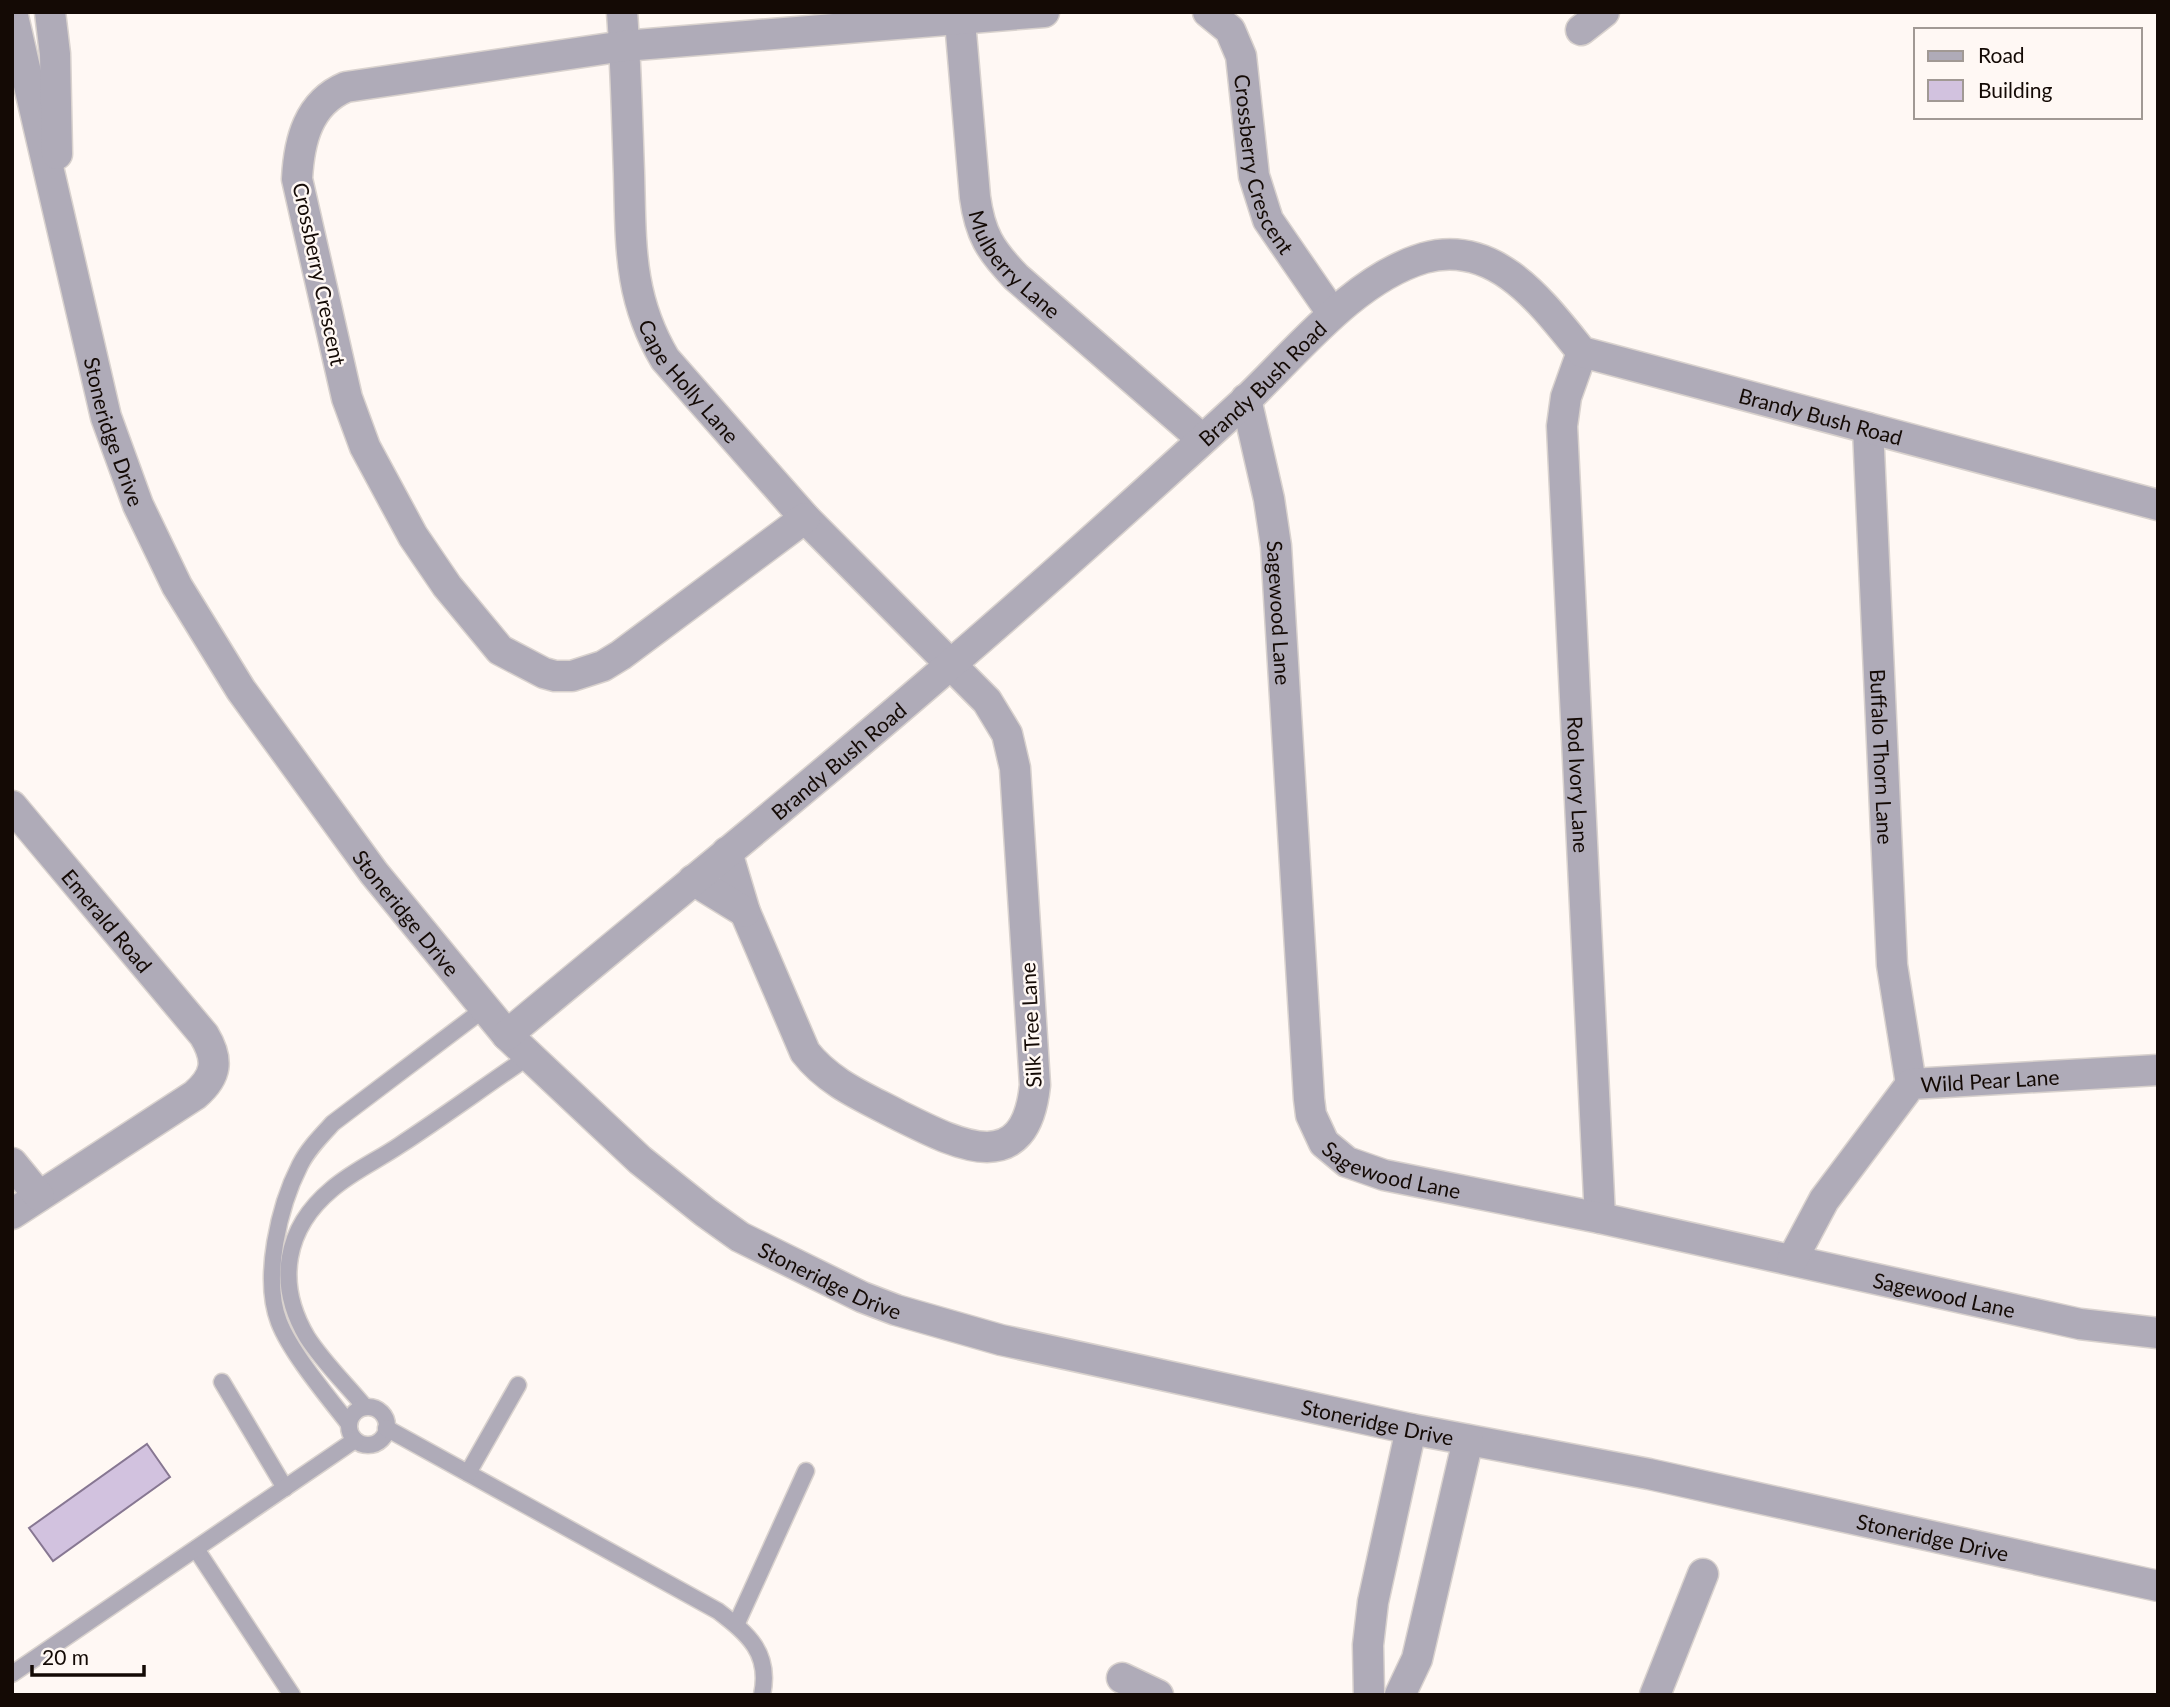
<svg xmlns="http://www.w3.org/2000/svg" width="2170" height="1707" viewBox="0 0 2170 1707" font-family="Lato,sans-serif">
  <rect width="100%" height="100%" fill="#fff8f4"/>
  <path fill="#d2c2df" stroke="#877792" stroke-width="2" d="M147,1444L170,1477L53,1561L29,1528Z"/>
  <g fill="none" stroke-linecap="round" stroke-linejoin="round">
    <g stroke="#d9d2ce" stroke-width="19">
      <g id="service">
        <path d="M222,1382L285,1488"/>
        <path d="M365,1407C346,1384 323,1362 307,1337C275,1283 285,1228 332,1189C353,1171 378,1160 400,1145C443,1117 485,1086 528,1057"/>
        <circle cx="368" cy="1426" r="19"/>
        <path d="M349,1424C328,1397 291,1353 279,1322C262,1278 279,1206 300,1165C308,1149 321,1136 333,1123L484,1009"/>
        <path d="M386,1428L718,1611C748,1634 771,1653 762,1695"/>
        <path d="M468,1473L518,1385"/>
        <path d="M196,1549L292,1695"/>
        <path d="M736,1625L806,1471"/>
        <path d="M12,1674L355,1440"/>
      </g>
    </g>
    <g stroke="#d9d2ce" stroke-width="33">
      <g id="minor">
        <path id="s1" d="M12,12L106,417L138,505L177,586L241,690L374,873L507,1035L640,1160L705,1212L740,1237L862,1297L896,1310L1001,1340L1411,1429L1649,1474L2158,1586"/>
        <path d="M50,12L55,54L57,154"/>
        <path id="s2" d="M622,12C626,66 627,119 629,173C631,243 628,297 665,359L805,518L987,701L1007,734L1015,768L1035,1085C1025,1182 955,1143 898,1115C864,1097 829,1083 805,1052L745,912L727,852"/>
        <path id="s3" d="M1208,12L1230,30L1241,56L1254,176L1268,220L1332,313"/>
        <path id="s4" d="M960,21L975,197C980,234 990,250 1016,277L1202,439"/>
        <path d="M1581,30L1604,12"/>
        <path id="s5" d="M1582,352L1566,397L1562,426L1600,1218"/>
        <path id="s6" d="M1246,399L1269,499L1276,546L1309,1099L1311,1115L1324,1143L1347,1162L1384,1175L1600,1218L2080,1324L2158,1333"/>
        <path id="s7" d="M1868,428L1892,965L1911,1084"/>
        <path d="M805,518L621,655L603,666L572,676H555L544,673L500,650L447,586L413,536L365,447L347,398L297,179C299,141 308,103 346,87L624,46L1044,12"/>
        <path id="s8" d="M12,806L204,1035C219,1060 217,1076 195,1095L12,1214"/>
        <path d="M693,880L745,912"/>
        <path id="s9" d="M507,1035C654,912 805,791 950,665C1050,579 1147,491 1244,402C1296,353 1353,279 1424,258C1496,238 1543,304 1582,352L2158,505"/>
        <path d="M12,1163L39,1196"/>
        <path id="s10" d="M1792,1260L1824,1200L1911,1084L2158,1070"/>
        <path d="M1122,1678L1158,1695"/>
        <path d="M1369,1695L1368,1645L1373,1602L1411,1429"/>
        <path d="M1400,1695L1417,1659L1468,1440"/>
        <path d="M1655,1695L1703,1574"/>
      </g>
    </g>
    <use href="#service" stroke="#afabb8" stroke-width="16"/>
    <use href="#minor" stroke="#afabb8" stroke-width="30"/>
  </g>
  <g text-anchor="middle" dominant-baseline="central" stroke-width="5" stroke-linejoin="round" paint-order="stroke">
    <g font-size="21" fill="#140a05" stroke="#fff8f4">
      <text stroke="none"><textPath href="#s3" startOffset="168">Crossberry Crescent</textPath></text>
      <text stroke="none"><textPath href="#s4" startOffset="257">Mulberry Lane</textPath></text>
      <text transform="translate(320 274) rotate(78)">Crossberry Crescent</text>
      <text stroke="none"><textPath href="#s2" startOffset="385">Cape Holly Lane</textPath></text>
      <text stroke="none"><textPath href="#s9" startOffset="998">Brandy Bush Road</textPath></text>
      <text stroke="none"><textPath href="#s9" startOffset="1648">Brandy Bush Road</textPath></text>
      <text stroke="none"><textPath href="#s1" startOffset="432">Stoneridge Drive</textPath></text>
      <text stroke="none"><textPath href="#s6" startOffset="217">Sagewood Lane</textPath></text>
      <text stroke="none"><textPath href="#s7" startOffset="329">Buffalo Thorn Lane</textPath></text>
      <text stroke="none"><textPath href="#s9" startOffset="430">Brandy Bush Road</textPath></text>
      <text stroke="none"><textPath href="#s5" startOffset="436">Rod Ivory Lane</textPath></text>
      <text stroke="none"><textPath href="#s1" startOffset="999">Stoneridge Drive</textPath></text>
      <text stroke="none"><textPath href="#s8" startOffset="149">Emerald Road</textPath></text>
      <text transform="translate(1030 1025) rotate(-93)">Silk Tree Lane</text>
      <text stroke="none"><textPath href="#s10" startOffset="292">Wild Pear Lane</textPath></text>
      <text stroke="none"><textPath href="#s6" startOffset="826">Sagewood Lane</textPath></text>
      <text stroke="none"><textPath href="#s1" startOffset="1566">Stoneridge Drive</textPath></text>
      <text stroke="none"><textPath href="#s6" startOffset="1393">Sagewood Lane</textPath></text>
      <text stroke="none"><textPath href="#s1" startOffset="2133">Stoneridge Drive</textPath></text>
      <text stroke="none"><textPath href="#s1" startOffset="2700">Stoneridge Drive</textPath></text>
    </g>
  </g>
  <rect width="2170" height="1707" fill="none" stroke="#140a05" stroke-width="28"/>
  <rect x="1914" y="28" width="228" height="91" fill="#fff8f4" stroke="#a19994" stroke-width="2"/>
  <rect x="1928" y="51" width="35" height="10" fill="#afabb8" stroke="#a19994" stroke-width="2"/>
  <text x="1978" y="63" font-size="21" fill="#140a05">Road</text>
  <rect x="1928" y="80" width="35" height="21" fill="#d2c2df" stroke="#a19994" stroke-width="2"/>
  <text x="1978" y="98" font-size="21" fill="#140a05">Building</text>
  <path d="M32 1665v10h112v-10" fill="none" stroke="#140a05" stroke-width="3.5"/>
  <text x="42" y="1665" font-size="21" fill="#140a05" stroke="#fff8f4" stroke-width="5" paint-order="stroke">20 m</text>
</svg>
